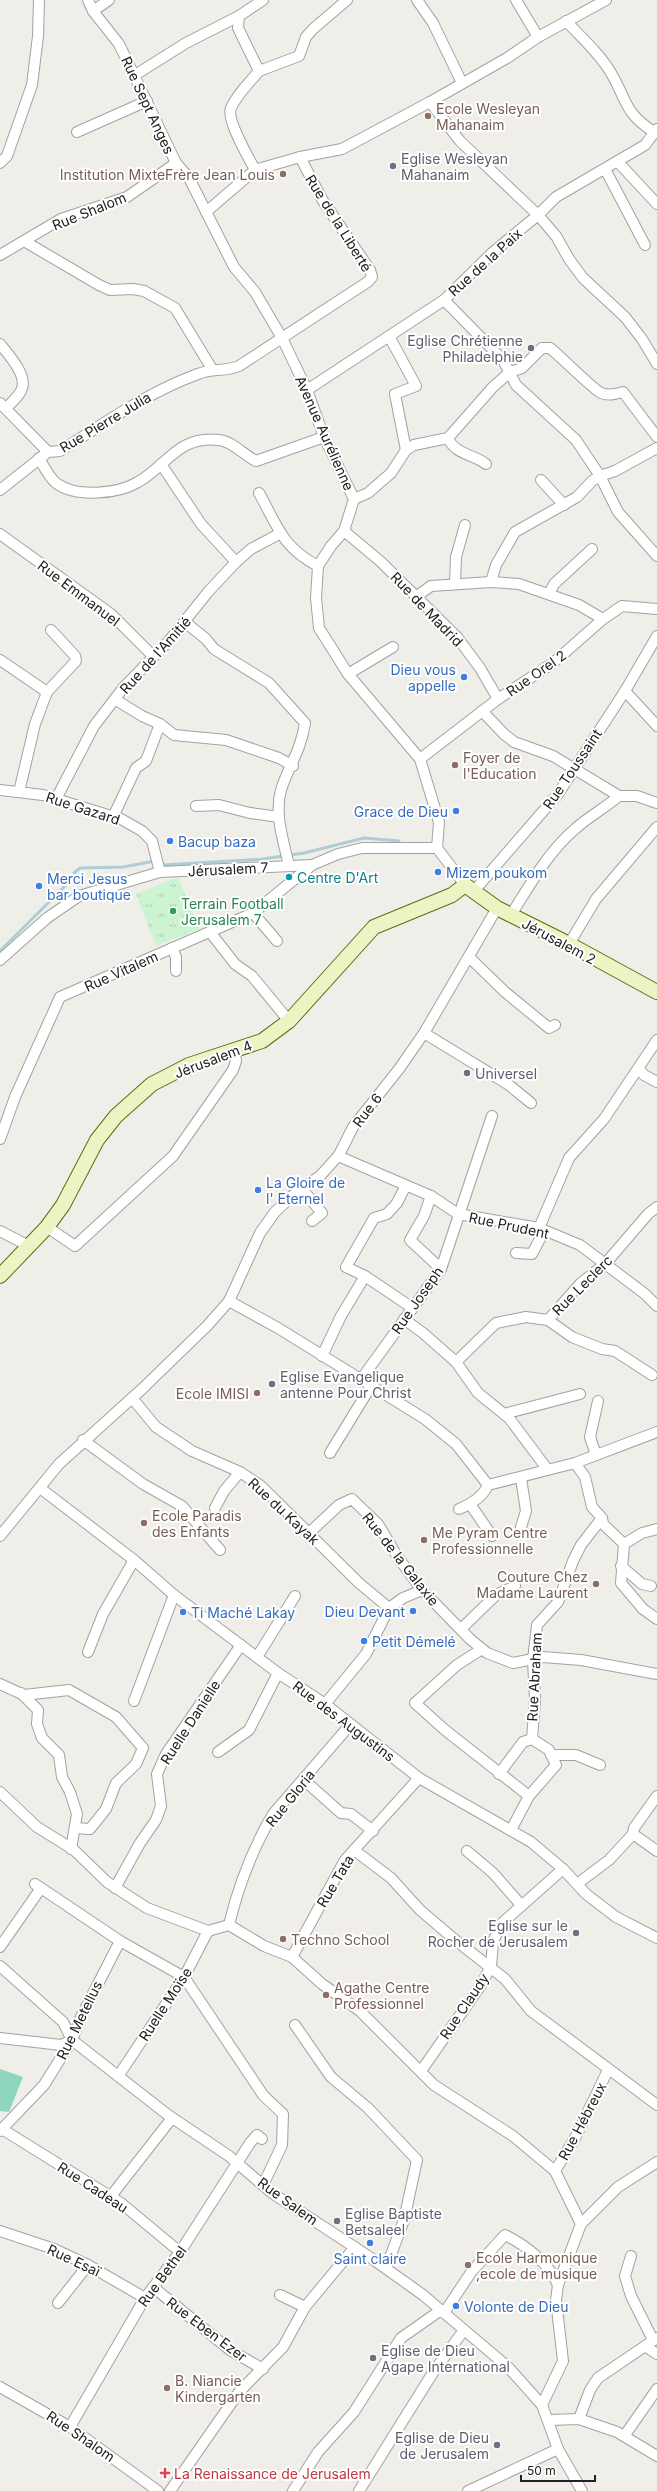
<svg xmlns="http://www.w3.org/2000/svg" width="657" height="2491" viewBox="0 0 657 2491" font-family="Inter,sans-serif">
  <defs>
    <pattern id="park-tufts" width="24" height="20" patternUnits="userSpaceOnUse"><rect width="24" height="20" fill="#ccf4d1"/><path d="M3 7l-1-3M5 7V3M7 7l1-3M15 17l-1-3M17 17v-4M19 17l1-3" fill="none" stroke="#afd1b3"/></pattern>
  </defs>
  <rect width="100%" height="100%" fill="#f0eee8"/>
  <path fill="url(#park-tufts)" d="M178,877L199,929L156,946L136,894Z"/>
  <path fill="#90d5be" d="M0,2069L23,2077L9,2112L0,2111Z"/>
  <g fill="none" stroke-linecap="round" stroke-linejoin="round">
    <g stroke="#aecdd8" stroke-width="3">
      <path d="M160,863L163,865L263,859L304,853L364,838L399,841"/>
      <path d="M74,873L80,868L123,867L155,861"/>
      <path d="M0,951L69,882"/>
    </g>
    <g stroke="#a2a2a2" stroke-width="12">
      <g id="street">
        <path d="M88,0L93,11L119,44L176,163L189,178L234,267L255,292L282,338L307,390L324,437L354,499L344,531L331,546L318,566L316,598L319,628L348,674L420,759L439,822L437,848L465,885"/>
        <path d="M417,0L433,23L462,83"/>
        <path d="M516,0L538,37"/>
        <path d="M93,11L109,0"/>
        <path d="M239,16L238,28L259,71C250,82 237,94 231,108C226,120 249,158 255,170"/>
        <path d="M566,21C581,37 600,54 611,73C627,100 624,113 654,132"/>
        <path d="M259,71L299,56L306,37L313,29L347,0"/>
        <path d="M135,75L186,43L239,16L263,0"/>
        <path d="M430,102L460,141L538,215L556,236L569,259L583,278L625,317L642,339L657,364"/>
        <path d="M77,132L147,101"/>
        <path d="M618,162L657,204"/>
        <path d="M0,163L7,156L32,85L38,36L39,0"/>
        <path d="M605,169L645,245"/>
        <path d="M206,212L255,170L300,157L342,149L430,102L507,58L538,37L606,0"/>
        <path d="M24,241L99,285L110,290L133,289L144,291L175,308L212,369"/>
        <path d="M0,255L61,219L127,197L176,163"/>
        <path d="M444,300L503,360L516,385L576,440L600,476L618,512L657,556"/>
        <path d="M389,336L416,386L395,394L406,450"/>
        <path d="M0,344C9,355 29,377 21,391C18,397 11,403 6,408"/>
        <path d="M307,390L444,300L492,253L538,215L556,197L645,145L657,129"/>
        <path d="M0,403L48,452"/>
        <path d="M448,438C454,454 475,455 486,464"/>
        <path d="M39,458C44,467 48,476 56,483C76,498 118,494 138,482C167,466 178,435 219,440C232,441 244,455 256,461L324,437"/>
        <path d="M161,464L201,524L236,562"/>
        <path d="M541,480L564,505"/>
        <path d="M0,490L48,452L60,451C105,423 148,392 198,374C212,368 224,372 239,366L369,281L372,277L370,270L323,201L300,157"/>
        <path d="M259,493C278,527 282,547 318,566"/>
        <path d="M354,499L368,493L391,473L406,450L414,445L448,438L493,387L510,372L522,368L542,348H550C560,356 594,390 601,393C609,396 615,394 623,392L657,437"/>
        <path d="M344,531L380,561L457,637L480,668L498,699"/>
        <path d="M0,534L111,614L153,656"/>
        <path d="M491,582L496,565L515,532L577,497L592,481L600,476L615,471L657,448"/>
        <path d="M455,583L456,557L465,525"/>
        <path d="M549,594L554,584L592,549"/>
        <path d="M417,596L431,586L491,582L519,584L579,605L603,619"/>
        <path d="M185,622L206,639L214,649L269,683L305,723C301,751 288,767 281,790C274,815 284,842 289,866"/>
        <path d="M0,660L47,692L35,724L19,792"/>
        <path d="M348,674L393,647"/>
        <path d="M625,691L657,726"/>
        <path d="M47,692L76,661L75,656L51,630"/>
        <path d="M116,700L142,716L160,724L174,735L226,740L279,758L293,766"/>
        <path d="M482,711L504,734L514,742L553,756L619,796H637L657,803"/>
        <path d="M420,759L498,699L553,663L603,619L622,606L657,609"/>
        <path d="M0,790L43,795L121,819L142,831L152,841L160,872"/>
        <path d="M56,799L94,726L124,687L168,642L208,592L236,562L251,549L279,534"/>
        <path d="M196,806L219,805L250,813L279,817"/>
        <path d="M113,817L136,768L146,761L160,724"/>
        <path d="M473,892L558,794L625,691L657,636"/>
        <path d="M253,913L277,941"/>
        <path d="M511,915C530,885 547,853 575,829C588,817 605,808 619,796"/>
        <path d="M210,932L235,964L252,976L289,1021"/>
        <path d="M569,944L596,899L657,827"/>
        <path d="M172,948L176,957V971"/>
        <path d="M469,957L505,992L549,1028L555,1025"/>
        <path d="M0,960L47,918L79,896L160,872L312,865L338,854L362,848H437"/>
        <path d="M424,1033L509,1085L531,1103"/>
        <path d="M639,1069L644,1075L657,1082"/>
        <path d="M0,1139L15,1097L60,997L253,913L312,865"/>
        <path d="M338,1156L431,1196L458,1214L539,1228L580,1245L645,1294L657,1306"/>
        <path d="M302,1189L322,1213L312,1221"/>
        <path d="M431,1196L424,1216L410,1240L441,1269"/>
        <path d="M47,1227L75,1246L173,1156L233,1070L236,1061L234,1050"/>
        <path d="M0,1231L29,1246"/>
        <path d="M516,1253L532,1254L542,1235L539,1228L569,1158L604,1119L657,1040"/>
        <path d="M365,1276L346,1267L374,1218L387,1214L397,1203L405,1187"/>
        <path d="M229,1301L278,1328L425,1419L456,1444L488,1485L575,1463L657,1432"/>
        <path d="M404,1319L423,1333L456,1362L478,1393L509,1418L548,1470"/>
        <path d="M548,1320L572,1337L602,1349L615,1351L652,1375"/>
        <path d="M322,1356L341,1316L365,1276L411,1307"/>
        <path d="M456,1362L496,1323L526,1317L548,1320L580,1284L605,1264L648,1214L657,1207"/>
        <path d="M362,1378L441,1269L492,1116"/>
        <path d="M132,1398L156,1427L192,1451L240,1472L261,1486L359,1583L389,1608"/>
        <path d="M504,1414L580,1394"/>
        <path d="M83,1440L143,1484L182,1506L220,1550"/>
        <path d="M330,1453L371,1386"/>
        <path d="M596,1455L590,1437L598,1401"/>
        <path d="M575,1463L585,1477L592,1507L602,1518L603,1524L624,1544L642,1533L657,1529"/>
        <path d="M521,1478L526,1511L521,1527"/>
        <path d="M40,1488L134,1560L174,1595L278,1673L325,1704L419,1778L531,1842L563,1869L586,1894L616,1917L657,1938"/>
        <path d="M470,1504L492,1536"/>
        <path d="M215,1508L224,1491L240,1472"/>
        <path d="M459,1509C471,1504 483,1497 488,1485"/>
        <path d="M309,1533L339,1505L352,1499L378,1524L397,1556L422,1590L470,1639L487,1653L513,1663L543,1657L581,1660L657,1674"/>
        <path d="M0,1536L59,1464L142,1389L207,1326L229,1301L260,1233L275,1212L292,1196L320,1176L339,1155L353,1127L399,1069L424,1033L497,908"/>
        <path d="M624,1544L621,1583L643,1609L657,1619"/>
        <path d="M621,1566L642,1584L651,1586"/>
        <path d="M461,1629L496,1595L515,1586"/>
        <path d="M482,1649L457,1665L415,1703L445,1730L529,1796"/>
        <path d="M88,1652L103,1614L134,1560"/>
        <path d="M257,1657L295,1596"/>
        <path d="M0,1684L24,1695L69,1690L116,1717L143,1748L136,1764L116,1783L106,1809L90,1829L75,1828"/>
        <path d="M21,1693L38,1710L37,1724L42,1738L59,1755L62,1777L70,1792L77,1814L71,1849"/>
        <path d="M134,1701L174,1595"/>
        <path d="M325,1704L366,1654L389,1608L403,1598L422,1590"/>
        <path d="M218,1752L249,1730L278,1673"/>
        <path d="M551,1755H576L600,1765"/>
        <path d="M499,1774L523,1742L532,1739"/>
        <path d="M304,1780L341,1813L351,1814L373,1831"/>
        <path d="M0,1792L37,1827L74,1850L107,1882L147,1908L208,1931L229,1925L264,1946L292,1957L322,1984L360,2011L434,2085L513,2136L555,2171L581,2224"/>
        <path d="M511,1830L529,1796L556,1765L549,1750L532,1739L535,1700L533,1660L537,1625L558,1602L573,1561L581,1545L602,1518"/>
        <path d="M633,1834L657,1851"/>
        <path d="M354,1850L391,1878L420,1910L454,1939L505,1979L531,2011L657,2105"/>
        <path d="M467,1851L493,1873L521,1905"/>
        <path d="M35,1884L120,1941L184,1977L263,2095L283,2114L282,2145L264,2183"/>
        <path d="M577,1884L609,1860L633,1834L634,1828L657,1796"/>
        <path d="M115,1888L140,1843L156,1820L161,1806L157,1774L166,1754L241,1645"/>
        <path d="M229,1925C238,1887 253,1848 273,1814L350,1725"/>
        <path d="M0,1947L41,1888"/>
        <path d="M292,1957L345,1860L419,1778"/>
        <path d="M0,1966L63,2022L72,2040L168,2115L229,2156L272,2193L374,2260L423,2295L509,2368L542,2405L558,2449L582,2491"/>
        <path d="M295,2025L331,2077L368,2108L417,2160L404,2220L386,2268"/>
        <path d="M0,2038L61,2045L72,2040"/>
        <path d="M421,2071L481,1985L491,1966L493,1942L501,1924L563,1869"/>
        <path d="M119,2075L184,1977L208,1931"/>
        <path d="M2,2129L121,2203L180,2252"/>
        <path d="M0,2131L44,2085L72,2040L81,2017L120,1941"/>
        <path d="M555,2171L575,2138L608,2070"/>
        <path d="M111,2196L172,2118"/>
        <path d="M0,2231L54,2249L88,2265L145,2298"/>
        <path d="M631,2256L625,2276L631,2296L653,2340"/>
        <path d="M153,2287L230,2350L263,2369"/>
        <path d="M280,2295L305,2307"/>
        <path d="M58,2303L88,2265"/>
        <path d="M444,2313L472,2271L505,2235C524,2244 550,2264 558,2285"/>
        <path d="M645,2346L657,2354"/>
        <path d="M0,2387L70,2427L158,2491"/>
        <path d="M542,2405L563,2361L556,2300L558,2285L581,2224L618,2187L657,2162"/>
        <path d="M579,2419L590,2390L598,2378L657,2338"/>
        <path d="M549,2420L579,2419L617,2432L657,2456"/>
        <path d="M70,2427L145,2298L180,2252L250,2143L257,2135L262,2139"/>
        <path d="M625,2435L657,2389"/>
        <path d="M170,2491L239,2392L283,2347L305,2307L355,2247"/>
        <path d="M293,2491L318,2452L354,2412L401,2338L441,2310"/>
        <path d="M359,2491L434,2371L464,2330"/>
        <path d="M468,2491L558,2449"/>
      </g>
    </g>
    <g stroke="#5f6d12" stroke-width="16">
      <path id="secondary" d="M0,1276L47,1227L63,1205L97,1140L116,1116L152,1084L189,1065L262,1041L289,1021L374,927L452,895L465,885L497,908L569,944L657,992"/>
    </g>
    <use href="#street" stroke="#fff" stroke-width="10"/>
    <use href="#secondary" stroke="#eef3c4" stroke-width="14"/>
  </g>
  <g fill="#8d6e63" stroke="#fff" stroke-width="1.5">
    <circle cx="428" cy="116" r="4"/>
    <circle cx="283" cy="174" r="4"/>
    <circle cx="455" cy="765" r="4"/>
    <circle cx="257" cy="1393" r="4"/>
    <circle cx="144" cy="1523" r="4"/>
    <circle cx="424" cy="1540" r="4"/>
    <circle cx="596" cy="1584" r="4"/>
    <circle cx="283" cy="1939" r="4"/>
    <circle cx="326" cy="1995" r="4"/>
    <circle cx="468" cy="2265" r="4"/>
    <circle cx="167" cy="2388" r="4"/>
  </g>
  <g fill="#6b7280" stroke="#fff" stroke-width="1.5">
    <circle cx="393" cy="166" r="4"/>
    <circle cx="531" cy="348" r="4"/>
    <circle cx="467" cy="1073" r="4"/>
    <circle cx="272" cy="1384" r="4"/>
    <circle cx="576" cy="1933" r="4"/>
    <circle cx="337" cy="2221" r="4"/>
    <circle cx="373" cy="2358" r="4"/>
    <circle cx="497" cy="2445" r="4"/>
  </g>
  <g fill="#3f7fe0" stroke="#fff" stroke-width="1.5">
    <circle cx="464" cy="677" r="4"/>
    <circle cx="456" cy="811" r="4"/>
    <circle cx="170" cy="841" r="4"/>
    <circle cx="438" cy="872" r="4"/>
    <circle cx="39" cy="886" r="4"/>
    <circle cx="258" cy="1190" r="4"/>
    <circle cx="413" cy="1611" r="4"/>
    <circle cx="183" cy="1612" r="4"/>
    <circle cx="364" cy="1641" r="4"/>
    <circle cx="370" cy="2243" r="4"/>
    <circle cx="456" cy="2306" r="4"/>
  </g>
  <circle fill="#0f9aa8" stroke="#fff" stroke-width="1.5" cx="289" cy="877" r="4"/>
  <circle fill="#2e9e5b" stroke="#fff" stroke-width="1.5" cx="173" cy="911" r="4"/>
  <path fill="#e0444e" stroke="#fff" stroke-width="1.5" d="M163 2467h4v4h4v4h-4v4h-4v-4h-4v-4h4z"/>
  <g text-anchor="middle" dominant-baseline="central" stroke-width="4" stroke-linejoin="round" paint-order="stroke">
    <g font-size="14" fill="#212121" stroke="#fff">
      <text transform="translate(148 105) rotate(65)">Rue Sept Anges</text>
      <text transform="translate(89 211) rotate(-22)">Rue Shalom</text>
      <text transform="translate(339 223) rotate(58)">Rue de la Liberté</text>
      <text transform="translate(485 262) rotate(-42)">Rue de la Paix</text>
      <text transform="translate(105 422) rotate(-31)">Rue Pierre Julia</text>
      <text transform="translate(325 433) rotate(66)">Avenue Aurélienne</text>
      <text transform="translate(79 593) rotate(37)">Rue Emmanuel</text>
      <text transform="translate(427 609) rotate(46)">Rue de Madrid</text>
      <text transform="translate(155 655) rotate(-48)">Rue de l'Amitié</text>
      <text transform="translate(536 673) rotate(-35)">Rue Orel 2</text>
      <text transform="translate(572 769) rotate(-56)">Rue Toussaint</text>
      <text transform="translate(83 808) rotate(18)">Rue Gazard</text>
      <text transform="translate(228 869) rotate(-3)">Jérusalem 7</text>
      <text transform="translate(559 941) rotate(28)">Jérusalem 2</text>
      <text transform="translate(121 971) rotate(-24)">Rue Vitalem</text>
      <text transform="translate(213 1059) rotate(-21)">Jérusalem 4</text>
      <text transform="translate(367 1110) rotate(-53)">Rue 6</text>
      <text transform="translate(509 1225) rotate(12)">Rue Prudent</text>
      <text transform="translate(582 1285) rotate(-45)">Rue Leclerc</text>
      <text transform="translate(417 1300) rotate(-55)">Rue Joseph</text>
      <text transform="translate(284 1511) rotate(43)">Rue du Kayak</text>
      <text transform="translate(401 1559) rotate(52)">Rue de la Galaxie</text>
      <text transform="translate(534 1677) rotate(-87)">Rue Abraham</text>
      <text transform="translate(344 1721) rotate(37)">Rue des Augustins</text>
      <text transform="translate(190 1722) rotate(-57)">Ruelle Danielle</text>
      <text transform="translate(290 1798) rotate(-51)">Rue Gloria</text>
      <text transform="translate(335 1881) rotate(-59)">Rue Tata</text>
      <text transform="translate(165 2004) rotate(-57)">Ruelle Moïse</text>
      <text transform="translate(464 2006) rotate(-56)">Rue Claudy</text>
      <text transform="translate(79 2020) rotate(-64)">Rue Metellus</text>
      <text transform="translate(582 2121) rotate(-62)">Rue Hébreux</text>
      <text transform="translate(93 2187) rotate(33)">Rue Cadeau</text>
      <text transform="translate(288 2201) rotate(36)">Rue Salem</text>
      <text transform="translate(74 2260) rotate(25)">Rue Esaï</text>
      <text transform="translate(162 2276) rotate(-54)">Rue Bethel</text>
      <text transform="translate(207 2329) rotate(37)">Rue Eben Ezer</text>
      <text transform="translate(81 2436) rotate(34)">Rue Shalom</text>
    </g>
    <g font-size="14" fill="#785e54" stroke="#fff" text-anchor="start">
      <text x="436" y="108">Ecole Wesleyan<tspan x="436" dy="16">Mahanaim</tspan></text>
      <text x="275" y="174" text-anchor="end">Institution MixteFrère Jean Louis</text>
      <text x="463" y="757">Foyer de<tspan x="463" dy="16">l'Education</tspan></text>
      <text x="249" y="1393" text-anchor="end">Ecole IMISI</text>
      <text x="152" y="1515">Ecole Paradis<tspan x="152" dy="16">des Enfants</tspan></text>
      <text x="432" y="1532">Me Pyram Centre<tspan x="432" dy="16">Professionnelle</tspan></text>
      <text x="588" y="1576" text-anchor="end">Couture Chez<tspan x="588" dy="16">Madame Laurent</tspan></text>
      <text x="291" y="1939">Techno School</text>
      <text x="334" y="1987">Agathe Centre<tspan x="334" dy="16">Professionnel</tspan></text>
      <text x="476" y="2257">Ecole Harmonique<tspan x="476" dy="16">,ecole de musique</tspan></text>
      <text x="175" y="2380">B. Niancie<tspan x="175" dy="16">Kindergarten</tspan></text>
    </g>
    <g font-size="14" fill="#5b616d" stroke="#fff" text-anchor="start">
      <text x="401" y="158">Eglise Wesleyan<tspan x="401" dy="16">Mahanaim</tspan></text>
      <text x="523" y="340" text-anchor="end">Eglise Chrétienne<tspan x="523" dy="16">Philadelphie</tspan></text>
      <text x="475" y="1073">Universel</text>
      <text x="280" y="1376">Eglise Evangelique<tspan x="280" dy="16">antenne Pour Christ</tspan></text>
      <text x="568" y="1925" text-anchor="end">Eglise sur le<tspan x="568" dy="16">Rocher de Jerusalem</tspan></text>
      <text x="345" y="2213">Eglise Baptiste<tspan x="345" dy="16">Betsaleel</tspan></text>
      <text x="381" y="2350">Eglise de Dieu<tspan x="381" dy="16">Agape International</tspan></text>
      <text x="489" y="2437" text-anchor="end">Eglise de Dieu<tspan x="489" dy="16">de Jerusalem</tspan></text>
    </g>
    <g font-size="14" fill="#366cbe" stroke="#fff" text-anchor="start">
      <text x="456" y="669" text-anchor="end">Dieu vous<tspan x="456" dy="16">appelle</tspan></text>
      <text x="448" y="811" text-anchor="end">Grace de Dieu</text>
      <text x="178" y="841">Bacup baza</text>
      <text x="446" y="872">Mizem poukom</text>
      <text x="47" y="878">Merci Jesus<tspan x="47" dy="16">bar boutique</tspan></text>
      <text x="266" y="1182">La Gloire de<tspan x="266" dy="16">l' Eternel</tspan></text>
      <text x="405" y="1611" text-anchor="end">Dieu Devant</text>
      <text x="191" y="1612">Ti Maché Lakay</text>
      <text x="372" y="1641">Petit Démelé</text>
      <text x="370" y="2258" text-anchor="middle">Saint claire</text>
      <text x="464" y="2306">Volonte de Dieu</text>
    </g>
    <g font-size="14" fill="#0d838f" stroke="#fff" text-anchor="start">
      <text x="297" y="877">Centre D'Art</text>
    </g>
    <g font-size="14" fill="#27864d" stroke="#fff" text-anchor="start">
      <text x="181" y="903">Terrain Football<tspan x="181" dy="16">Jerusalem 7</tspan></text>
    </g>
    <g font-size="14" fill="#be3a42" stroke="#fff" text-anchor="start">
      <text x="174" y="2473">La Renaissance de Jerusalem</text>
    </g>
  </g>
  <path d="M521 2475v6h74v-6" fill="none" stroke="#212121" stroke-width="2"/>
  <text x="527" y="2475" font-size="12" fill="#212121" stroke="#ffffff" stroke-width="3" paint-order="stroke">50 m</text>
</svg>
